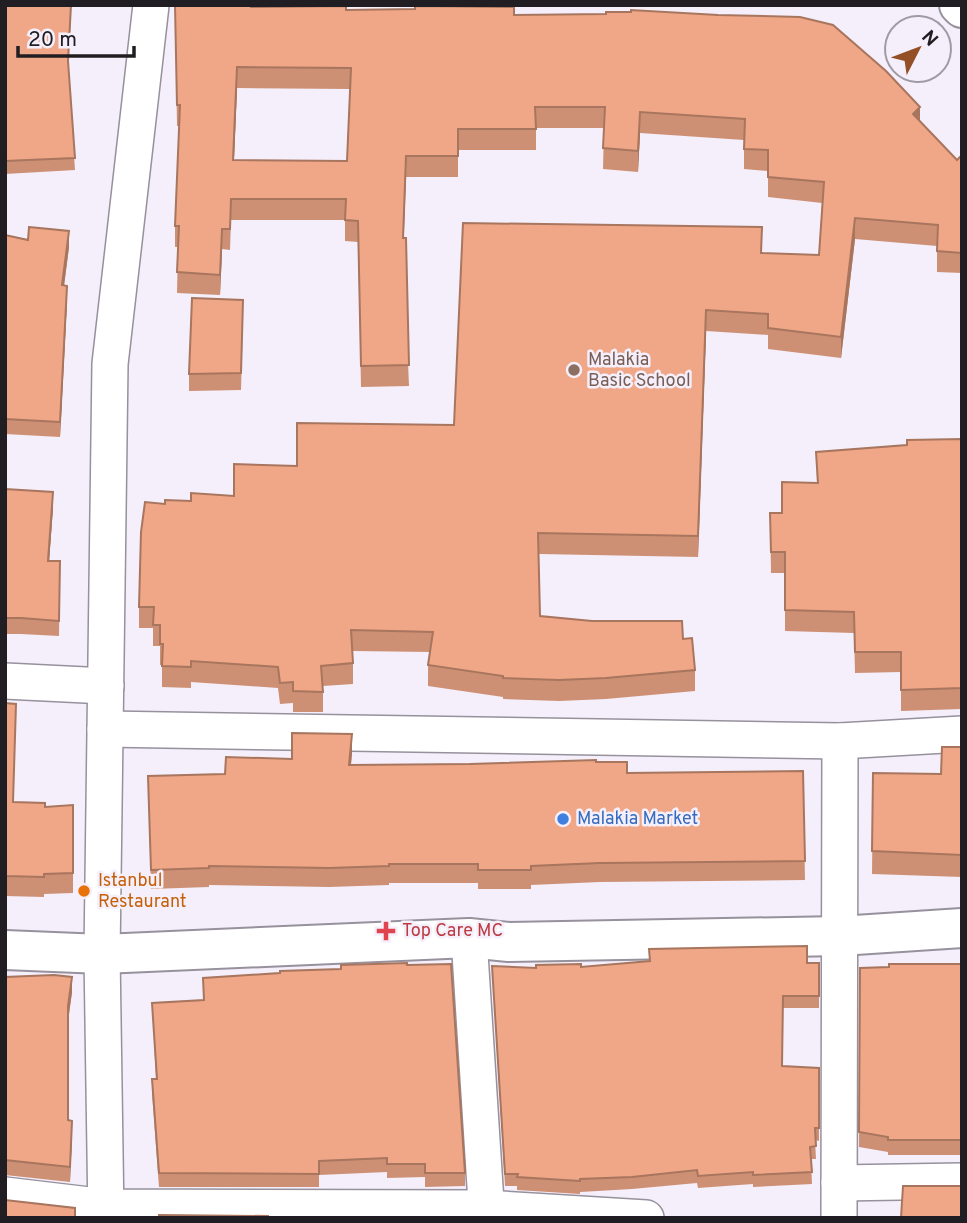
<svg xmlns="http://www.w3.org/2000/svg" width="967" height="1223" viewBox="0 0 967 1223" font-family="Overpass,sans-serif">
  <rect width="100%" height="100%" fill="#f4effb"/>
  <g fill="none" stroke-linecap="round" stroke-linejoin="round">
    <g stroke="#96919c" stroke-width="38">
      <g id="street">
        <path d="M5,681L106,686"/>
        <path d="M105,729L840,741L962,734"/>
        <path d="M469,938L487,1218"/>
        <path d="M839,1183L962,1181"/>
        <path d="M5,1195L106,1207L485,1208L646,1218"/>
        <path d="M106,1218L102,954L110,364L151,5"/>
        <path d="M839,1218L840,741"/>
      </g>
    </g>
    <g stroke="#96919c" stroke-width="42">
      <path id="secondary" d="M5,950L102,954L469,938L509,942L840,936L962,928"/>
    </g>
    <g stroke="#96919c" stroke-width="42">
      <path id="primary" d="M959,5L962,8"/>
    </g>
    <use href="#street" stroke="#fff" stroke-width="35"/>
    <use href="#secondary" stroke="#fff" stroke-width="38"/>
    <use href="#primary" stroke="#fff" stroke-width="38"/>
  </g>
  <g fill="#ce9074" fill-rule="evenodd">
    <path d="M5,5L71,18L68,66L75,170L5,174Z"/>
    <path d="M175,5L514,15L920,122L957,160L962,155V273L937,272V246L855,239L841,358L768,349V335L706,331L698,557L539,554L540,616L683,639L695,670V691L606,699L559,701L503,699V697L428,686V665L430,652L353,651V684L323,686V712H293V703L280,704L278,688L191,682V688L162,687V665H160V646H153V628H139V607L165,504L234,496L297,466L454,425L761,253L819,255L822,203L768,197V171L744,169V140L640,133L638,172L603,169L604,128H536V150H458V177H406L403,238L409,386L361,387L358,242L345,241V220H231L230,250L222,249L220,295L177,293L178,247H175V226L179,126H177ZM237,88L350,89L347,161L234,160Z"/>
    <path d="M5,235L69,247L64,286L67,301L60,437L5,434Z"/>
    <path d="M243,317L241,390L189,391V374Z"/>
    <path d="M962,439V709L901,711V672L855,673L854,633L785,631V573H771L770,513H782L817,483L816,452L907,445Z"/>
    <path d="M5,489L53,508L49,561H60L59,636L21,634H5Z"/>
    <path d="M5,703L14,802L45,807L73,805V893L44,894V897L5,896Z"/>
    <path d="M962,747V877L872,874L873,773L941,774Z"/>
    <path d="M352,753L351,765L596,762L627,773L803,771L805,880L600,882L531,885V889H478V883H389V885L329,887L209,885V887L151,889L148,776L225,774L292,759Z"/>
    <path d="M819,963V1008H783L782,1066L819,1068V1141L815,1140L816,1159H811L812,1184L753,1187V1184L698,1188L697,1183L632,1189L580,1192V1194L517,1190V1186H505L492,966L536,968Z"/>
    <path d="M962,964V1155H888V1152L859,1147L860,968Z"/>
    <path d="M5,977L72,992L68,1021V1120L72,1136L70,1182L5,1175Z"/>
    <path d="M203,978L465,1173V1186L425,1187V1177L387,1178V1172L319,1175V1187H159L152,1093V1079H156L152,1003L204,1000Z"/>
  </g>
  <g fill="#a8755e">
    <path d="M237,67V88L233,181V160Z"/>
    <path d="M920,107V128L913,114Z"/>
    <path d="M640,112V133L638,172V151Z"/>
    <path d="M406,156V177L403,259V238Z"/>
    <path d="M855,218V239L841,358V337Z"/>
    <path d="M222,229V249L220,295V275Z"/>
    <path d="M69,231V247L62,301V285Z"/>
    <path d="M67,286V301L60,437V422Z"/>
    <path d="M706,310V331L698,557V536Z"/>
    <path d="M53,492V508L48,576V561Z"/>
    <path d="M352,734V753L349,784V765Z"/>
    <path d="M72,977V992L68,1021V1006Z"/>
    <path d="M72,1121V1136L70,1182V1167Z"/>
  </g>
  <g fill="#f0a787" stroke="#a8755e" stroke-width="2" fill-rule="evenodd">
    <path d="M5,5H71L68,61L75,158L5,161Z"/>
    <path d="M175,5H251V7L346,6V10L415,9V6L514,7V15L606,14V12H631V10L718,15L800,17L833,25L886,71L920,107L913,114L957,160L962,155V253L937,251L938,225L855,218L841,337L768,328V314L706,310L698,536L538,533L540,616L592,621H682L683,639L692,638L695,670L606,678L559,680L503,678V676L428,665L433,632L351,630L353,663L321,666L323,692L293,691V682L280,683L278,667L191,661V667L162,666L163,644H160V625H153L154,607H139L141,532L145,502L165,504V500L191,501V493L234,496V464L297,466V423L454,425L463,223L762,227L761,253L819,255L824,182L768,177V150L744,149L745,119L640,112L638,151L603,148L605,107H535L536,129H458V156H406L403,238H406L409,365L361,366L358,221L345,220L346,199H231L230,229H222L220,275L177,272L179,226H175L180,105H177ZM237,67L351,68L347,161L233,160Z"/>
    <path d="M29,227L69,231L62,285L67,286L60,422L5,419V235L28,240Z"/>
    <path d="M192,298L243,300L241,373L189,374Z"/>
    <path d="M962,439V688L901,690V652H855L854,612L785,610V552H771L770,513H782V482L818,483L816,452L907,445V440Z"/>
    <path d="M5,489L53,492L48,561H60L59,621L21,618H5Z"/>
    <path d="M5,703L16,704L13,802L45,803V807L73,805V873L44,874V877L5,876Z"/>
    <path d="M292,733L352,734L349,765L470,764L596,760V762H627V773L803,771L805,861L600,863L531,866V870H478V864H389V866L329,868L209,866V868L151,870L148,776L225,774L226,757L292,759Z"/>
    <path d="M942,747H962V855L872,851L873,773L941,774Z"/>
    <path d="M807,946V963H819V996H783L782,1066L819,1068V1128H815L816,1146L810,1147L812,1172L753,1175V1172L698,1176L697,1170L632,1177L580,1179V1181L517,1177L518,1174H505L492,966L536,968V965L581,964V967L650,961L649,949Z"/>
    <path d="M407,963V965L451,964L465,1173H425V1164H387V1158L319,1161V1174L159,1173L152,1079H157L152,1003L204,1000L203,978L280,973V971L341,969V965Z"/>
    <path d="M889,964H962V1140H888V1137L859,1132L860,968L889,967Z"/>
    <path d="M54,975L72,977L68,1006V1120L72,1121L70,1167L5,1160V977Z"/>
    <path d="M903,1186H962V1218H901Z"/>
    <path d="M5,1200L75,1208V1218H5Z"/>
    <path d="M159,1215L268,1216V1218H159Z"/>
  </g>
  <circle fill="#8d6e63" stroke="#f4effb" stroke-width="2.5" cx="574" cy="370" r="7"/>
  <circle fill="#3f7fe0" stroke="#f4effb" stroke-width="2.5" cx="563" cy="819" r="7"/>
  <circle fill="#e8710a" stroke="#f4effb" stroke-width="2.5" cx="84" cy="891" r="7"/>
  <path fill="#e0444e" stroke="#f4effb" stroke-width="2.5" d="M382.5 920.5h7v7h7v7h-7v7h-7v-7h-7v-7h7z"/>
  <g text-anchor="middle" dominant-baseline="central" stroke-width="5" stroke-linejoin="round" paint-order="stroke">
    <g font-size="18" fill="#785e54" stroke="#f4effb" text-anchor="start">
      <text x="588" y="360">Malakia<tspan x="588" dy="21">Basic School</tspan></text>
    </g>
    <g font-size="18" fill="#366cbe" stroke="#f4effb" text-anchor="start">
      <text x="577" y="819">Malakia Market</text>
    </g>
    <g font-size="18" fill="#c56008" stroke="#f4effb" text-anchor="start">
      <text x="98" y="881">Istanbul<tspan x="98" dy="21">Restaurant</tspan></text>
    </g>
    <g font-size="18" fill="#be3a42" stroke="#f4effb" text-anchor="start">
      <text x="402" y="931">Top Care MC</text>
    </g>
  </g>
  <rect width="967" height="1223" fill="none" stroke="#201e22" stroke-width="14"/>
  <g transform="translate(918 49) rotate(48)"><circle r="33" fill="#f4effb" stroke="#9f9ba4" stroke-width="2"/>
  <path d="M0-5L12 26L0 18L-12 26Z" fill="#954f26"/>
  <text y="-10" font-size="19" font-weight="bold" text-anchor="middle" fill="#201e22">N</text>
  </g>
  <path d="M18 46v10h116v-10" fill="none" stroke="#201e22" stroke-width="3.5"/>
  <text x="28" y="46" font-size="21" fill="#201e22" stroke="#f4effb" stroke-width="5" paint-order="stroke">20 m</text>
</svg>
